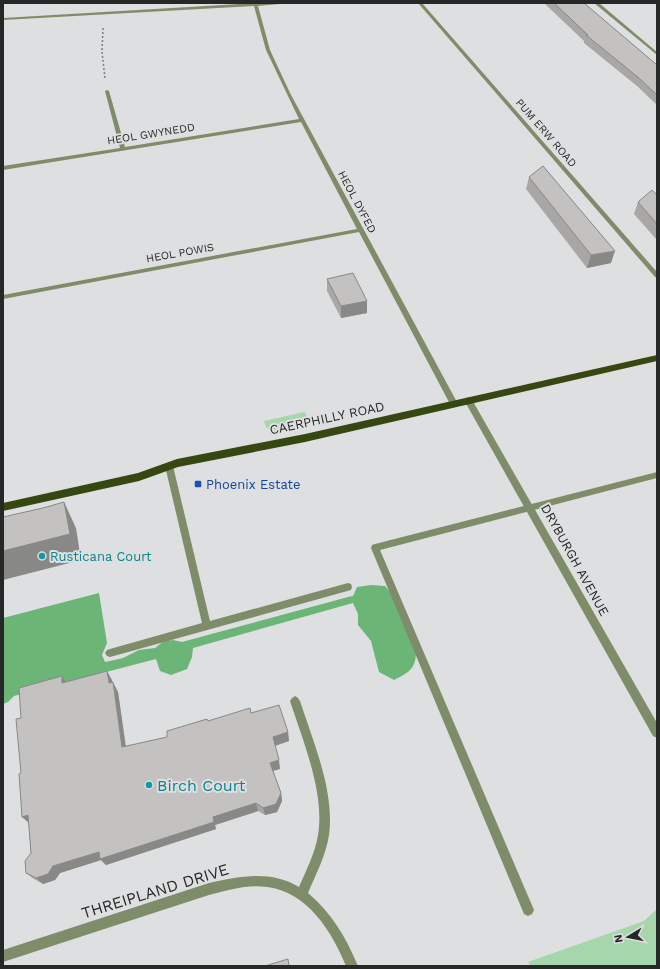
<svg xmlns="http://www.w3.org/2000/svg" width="660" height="969" viewBox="0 0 660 969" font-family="'Work Sans',sans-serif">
  <rect width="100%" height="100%" fill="#dedfe0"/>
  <g fill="#a5d6ac">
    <path d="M305,412L309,423L274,431L266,427L264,421Z"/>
    <path d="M657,909V966H531L528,962L644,921Z"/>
  </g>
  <path fill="#6bb577" d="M371,585L385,586C401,603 407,631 416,652C416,669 408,673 394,680L379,672L371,641L358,625V614L353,603L193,648L192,657L187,669L171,675L160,671L156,659L14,696L8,702L3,704V618L99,593L107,643L102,655L105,662L123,658L139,650L155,648L164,641L173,640L182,642L348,597L353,596L357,587Z"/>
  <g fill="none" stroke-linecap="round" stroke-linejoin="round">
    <path stroke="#7d7e7e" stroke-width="1.5" stroke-dasharray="2 2" stroke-linecap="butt" d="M103,28L102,52L105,78"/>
    <g fill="#7f8c6a" fill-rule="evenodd">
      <path d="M169,463L173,466L210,621L348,583L351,584L352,587L351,590L110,657L107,656L105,653L107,650L110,649L202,623L165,466Z"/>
      <path d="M657,472V478L380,550L534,910L532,914L528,916L524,914L371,548L372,545L375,544Z"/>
    </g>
    <g fill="#7f8c6a" fill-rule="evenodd">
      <path d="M258,3H282L280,4L258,6L270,50L290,93L458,404L457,406H451L450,404L359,232L3,299V295L357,229L301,122L3,170V166L120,148L105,91L107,90L109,91L125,147L299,119L266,50L254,6L3,20V18Z"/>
      <path d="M418,3H422L657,272V278L655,277Z"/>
      <path d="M594,3H599L657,52V55Z"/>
      <path d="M468,397L471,398L657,723V738L653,736L464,400Z"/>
      <path d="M295,696L298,698L300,701C313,741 335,792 329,835C326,855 316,874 308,893C332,913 346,938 358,966H346C332,932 308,892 267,887C248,884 228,890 209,895L3,962V950L209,883C240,876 271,870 299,887C306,870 315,854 318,835C325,793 303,741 290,701L292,698Z"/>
    </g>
    <path fill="#364712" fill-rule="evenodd" d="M657,355V361L305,442L178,467L139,481L3,511V503L138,473L177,459L305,434Z"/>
  </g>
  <g fill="#a8a7a6">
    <path d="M544,3H584L657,65V105L637,86L584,43V41Z"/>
    <path d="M529,177L611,263L587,268L526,189Z"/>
    <path d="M657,195V240L634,214L638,202Z"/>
    <path d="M327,279L367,313L341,318L327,291Z"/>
    <path d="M62,676L65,682L112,680V682L118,692L126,747L167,737L208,721L251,713L288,732L289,741L275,746L280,769L273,771L281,793L282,801L277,812L265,815L258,811L215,825L216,829L106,865L101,860L60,873L55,880L43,884L34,879L26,873L31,853L29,823L21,773V718Z"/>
  </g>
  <g fill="#888887">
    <path d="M615,251L611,263L587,268L591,255Z"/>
    <path d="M367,301V313L341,318V306Z"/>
    <path d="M64,502L76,528L81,560L3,580V551Z"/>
    <path d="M107,671L112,680L114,692L109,683Z"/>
    <path d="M62,676L68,686L62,683Z"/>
    <path d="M113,682L118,692L127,756L122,747Z"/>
    <path d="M288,732L289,741L274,746L273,737Z"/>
    <path d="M279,760L280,769L272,771L270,763Z"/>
    <path d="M281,793L282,801L277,812L265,815L263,808Z"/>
    <path d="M256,803L258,811L215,825L216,829L106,865L101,860L60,873L55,880L43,884L36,878L53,866L213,817Z"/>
    <path d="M28,815L30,824L22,817Z"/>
  </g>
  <g fill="#c3c2c1" stroke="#888887">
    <path d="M554,3H584L657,65V95L639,78L586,35H588Z"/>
    <path d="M543,166L615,251L591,255L529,177Z"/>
    <path d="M652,190L657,195V224L638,202Z"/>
    <path d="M353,273L367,301L341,306L327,279Z"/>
    <path d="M64,502L70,534L3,551V517L43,508Z"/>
    <path d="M107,671L109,683L113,682L122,747L167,737V731L207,719L208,721L250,708L251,713L279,705L288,732L273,737L279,760L270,763L281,793L276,804L263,808L256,803L213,817L214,822L100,859L99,852L53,866L48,874L36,878L26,873L25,861L31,853L28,815L22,817L19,774L21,773L16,719L21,718L19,688L62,676V683Z"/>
    <path d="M288,959L289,966H265Z"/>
  </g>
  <rect fill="#1a4fb4" stroke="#dedfe0" stroke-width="1.5" x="194" y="480" width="8" height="8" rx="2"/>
  <g fill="#0f9aa8" stroke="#dedfe0" stroke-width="1.5">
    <circle cx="42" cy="556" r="4"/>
    <circle cx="149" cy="785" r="4"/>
  </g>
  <g text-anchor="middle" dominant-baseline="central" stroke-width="4" stroke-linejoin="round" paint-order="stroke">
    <g font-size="11" fill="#262727" stroke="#dedfe0">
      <text transform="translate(546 133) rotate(49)">PUM ERW ROAD</text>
      <text transform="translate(151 134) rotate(-9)">HEOL GWYNEDD</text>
      <text transform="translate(357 202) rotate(62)">HEOL DYFED</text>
      <text transform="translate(180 253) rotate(-10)">HEOL POWIS</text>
    </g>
    <g font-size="13" fill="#262727" stroke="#dedfe0">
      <text transform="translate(327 418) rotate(-12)">CAERPHILLY ROAD</text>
      <text transform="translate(575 560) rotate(61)">DRYBURGH AVENUE</text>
    </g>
    <g font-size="13" fill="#164399" stroke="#dedfe0" text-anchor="start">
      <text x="206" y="484">Phoenix Estate</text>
    </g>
    <g font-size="13" fill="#0d838f" stroke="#dedfe0" text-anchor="start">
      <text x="50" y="556">Rusticana Court</text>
    </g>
    <g font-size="16" fill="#0d838f" stroke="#dedfe0" text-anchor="start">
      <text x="157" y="785">Birch Court</text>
    </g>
    <g font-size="16" fill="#262727" stroke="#dedfe0">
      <text transform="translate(155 891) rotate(-17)">THREIPLAND DRIVE</text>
    </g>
  </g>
  <rect width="660" height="969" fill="none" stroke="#262727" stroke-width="8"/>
  <g transform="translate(628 937) rotate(260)" stroke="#dedfe0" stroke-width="3" paint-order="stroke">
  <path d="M0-3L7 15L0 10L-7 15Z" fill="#262727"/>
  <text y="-6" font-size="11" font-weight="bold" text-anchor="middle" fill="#262727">N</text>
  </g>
</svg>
